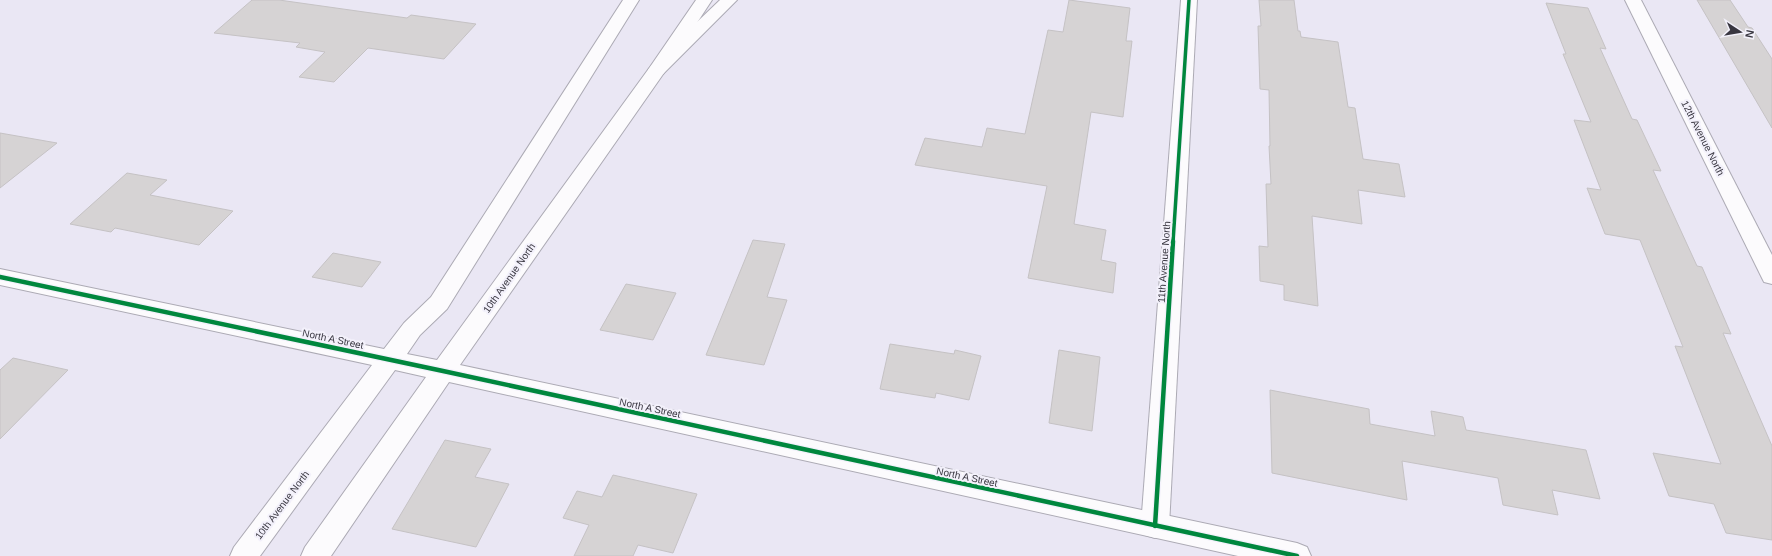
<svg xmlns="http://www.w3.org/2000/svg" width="1772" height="556" viewBox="0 0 1772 556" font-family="Helvetica,sans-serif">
  <rect width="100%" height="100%" fill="#eae7f4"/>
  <g fill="#d6d3d4" stroke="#c5c2c4">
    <path d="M252,0H279L407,18L411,15L476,24L444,59L368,48L334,82L299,77L325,52L296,47L300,43L214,33Z"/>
    <path d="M1069,0L1130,8L1126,41H1132L1123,117L1091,112L1074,224L1106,230L1101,260L1116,263L1113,293L1028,278L1047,186L915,165L925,138L982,147L987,128L1025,134L1048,30L1063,32Z"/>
    <path d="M1259,0H1294L1298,31H1300L1301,37L1338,42L1348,107L1355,108L1363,159L1399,164L1405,197L1358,190L1362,224L1312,216L1318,306L1284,300V285L1260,281L1259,246L1268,247L1266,184H1271L1269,146H1270L1269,90L1260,89L1258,26H1261Z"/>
    <path d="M1697,0H1730L1748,27L1752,28L1772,59V128Z"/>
    <path d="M1546,3L1588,8L1606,49L1600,48L1632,119L1637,120L1661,171L1653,170L1697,266L1702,267L1731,334L1723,333L1772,446V540L1726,533L1714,504L1669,496L1653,453L1721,464L1675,346L1683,347L1640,240L1605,234L1587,188L1601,190L1574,120L1591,122L1563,54H1566Z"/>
    <path d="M0,133L57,143L0,188Z"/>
    <path d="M127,173L167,180L150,195L233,211L199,245L115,228L111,232L70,224Z"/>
    <path d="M753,240L785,244L767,297L787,300L764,365L706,355Z"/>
    <path d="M333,253L381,262L362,287L312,277Z"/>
    <path d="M626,284L676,293L653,340L600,330Z"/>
    <path d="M890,344L954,354L955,350L981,356L969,400L936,393L935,398L880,389Z"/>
    <path d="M1059,350L1100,357L1092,431L1049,423Z"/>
    <path d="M13,358L68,370L0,439V370Z"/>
    <path d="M1270,390L1369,409L1370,424L1435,436L1431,411L1463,417L1466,430L1586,450L1600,499L1552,490L1558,515L1503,505L1498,478L1402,461L1407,500L1272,473Z"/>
    <path d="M445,440L491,449L475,477L509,484L476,547L392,529Z"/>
    <path d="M613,475L697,494L673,553L638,545L633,556H574L589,525L563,518L577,491L602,497Z"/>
  </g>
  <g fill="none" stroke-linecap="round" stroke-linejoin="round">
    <g stroke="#acaab4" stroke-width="2">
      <g id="street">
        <path d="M1181,0H1197L1169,526L1165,535L1155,538L1145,535L1141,526Z"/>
        <path d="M1625,0H1641L1772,255V284L1764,282L1761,276Z"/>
      </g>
    </g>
    <g stroke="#acaab4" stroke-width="2">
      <path id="secondary" d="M623,0H639L447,309L420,335L407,354L437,360L650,67L696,0H712L666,70L460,365L1297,543L1307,547L1311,556H1238L449,382L331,556H301L305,547L426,377L395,370L260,556H230L234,547L372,365L0,285V269L384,349L404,323L431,297Z"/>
    </g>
    <g stroke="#acaab4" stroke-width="2">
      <path id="highway" d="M720,0H737L663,74L657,75L651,74L648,70L651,66Z"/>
    </g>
    <use href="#street" fill="#fcfbfd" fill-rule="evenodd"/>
    <use href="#secondary" fill="#fcfbfd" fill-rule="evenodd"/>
    <use href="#highway" fill="#fcfbfd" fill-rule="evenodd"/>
    <g stroke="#f3f1fb" stroke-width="5.5">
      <path id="cycleway-far1" d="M1173,242L1189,0"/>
    </g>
    <g stroke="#f3f1fb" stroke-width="7">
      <g id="cycleway">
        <path d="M0,277L443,371L1297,556"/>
        <path d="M1155,526L1173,241"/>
      </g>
    </g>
    <use href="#cycleway-far1" stroke="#00873e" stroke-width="3.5"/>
    <use href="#cycleway" stroke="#00873e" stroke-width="4.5"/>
  </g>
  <g text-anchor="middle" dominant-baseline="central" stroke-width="4" stroke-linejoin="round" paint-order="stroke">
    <g font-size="10" fill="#383640" stroke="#f3f1fb">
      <text transform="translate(1703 138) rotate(63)">12th Avenue North</text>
      <text transform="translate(1164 262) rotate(-86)">11th Avenue North</text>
      <text transform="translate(509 278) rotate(-55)">10th Avenue North</text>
      <text transform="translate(333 339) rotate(12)">North A Street</text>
      <text transform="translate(650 408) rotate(12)">North A Street</text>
      <text transform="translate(967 477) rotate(12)">North A Street</text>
      <text transform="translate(282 505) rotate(-53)">10th Avenue North</text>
    </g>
  </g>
  <g transform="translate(1740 32) rotate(102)" stroke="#f3f1fb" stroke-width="3" paint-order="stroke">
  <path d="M0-3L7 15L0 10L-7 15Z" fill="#383640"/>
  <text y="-6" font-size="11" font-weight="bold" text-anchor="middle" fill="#383640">N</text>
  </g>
</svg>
